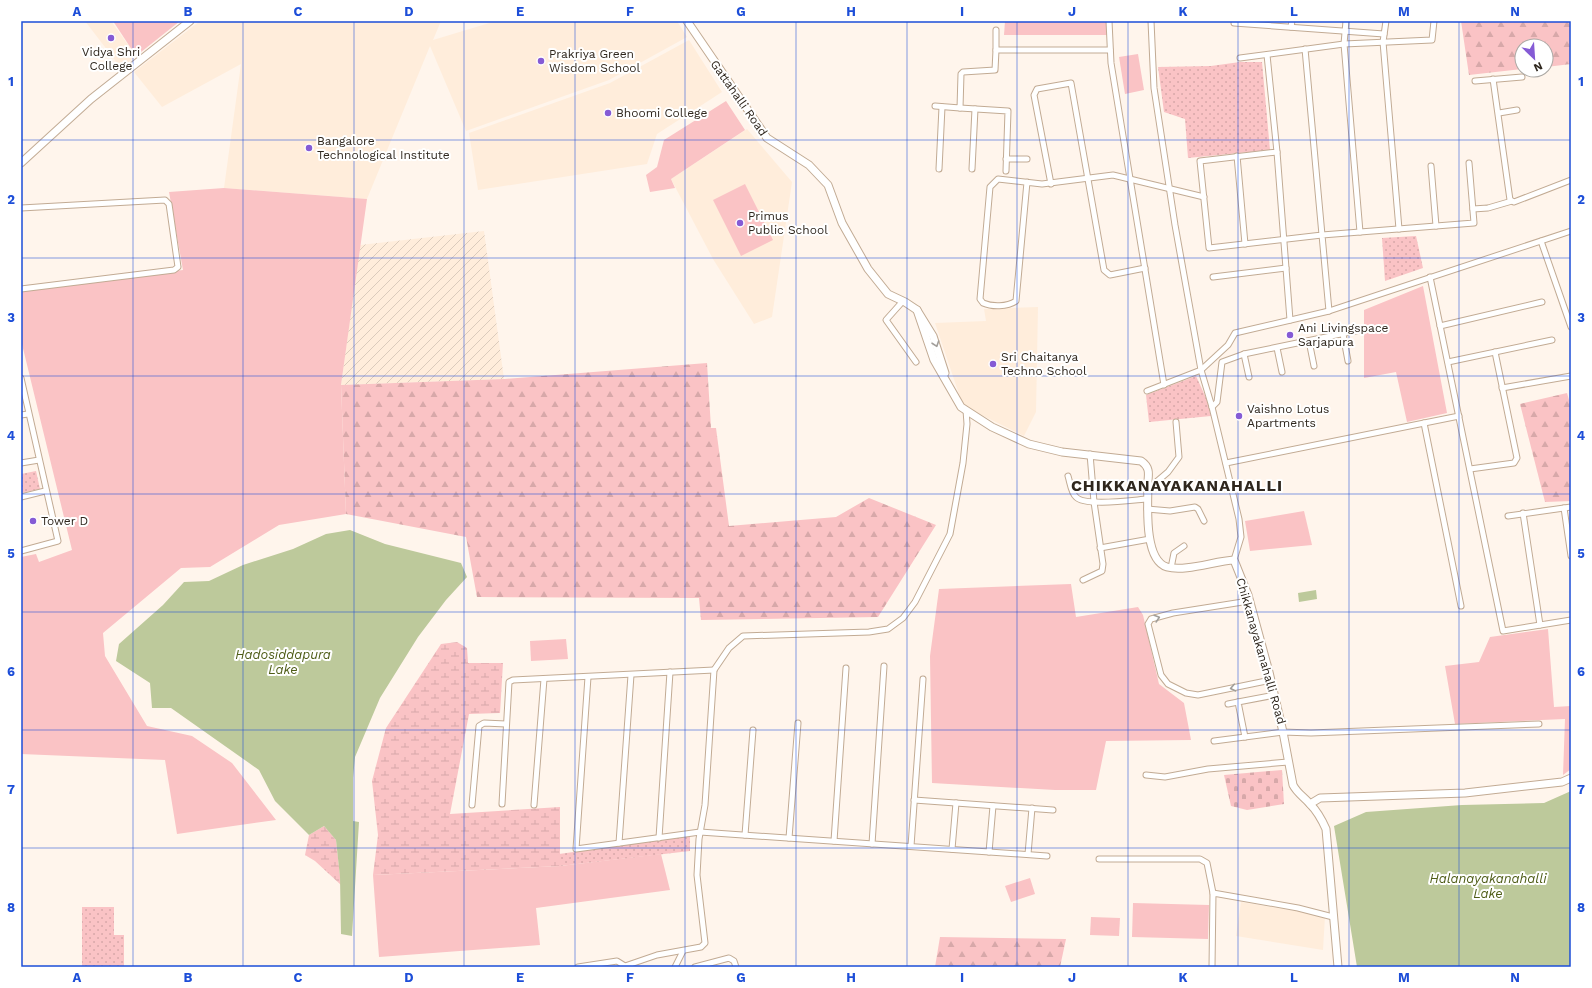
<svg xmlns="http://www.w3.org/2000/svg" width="1592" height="988" viewBox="0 0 1592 988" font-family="'Work Sans',sans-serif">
  <defs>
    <pattern id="industrial-furrows" width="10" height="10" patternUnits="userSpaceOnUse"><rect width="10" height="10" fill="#ffeddb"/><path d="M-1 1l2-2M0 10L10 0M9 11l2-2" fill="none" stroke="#dbcbbc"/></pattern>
    <pattern id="forest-firs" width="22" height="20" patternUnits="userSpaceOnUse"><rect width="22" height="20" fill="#fac3c5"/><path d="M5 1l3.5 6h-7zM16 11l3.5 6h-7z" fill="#d7a8a9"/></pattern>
    <pattern id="wetland-marsh" width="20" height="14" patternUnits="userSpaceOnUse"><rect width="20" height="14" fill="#fac3c5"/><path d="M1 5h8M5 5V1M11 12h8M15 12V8" fill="none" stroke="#d7a8a9"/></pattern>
    <pattern id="cemetery-stones" width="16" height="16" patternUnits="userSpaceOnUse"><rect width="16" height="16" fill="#fac3c5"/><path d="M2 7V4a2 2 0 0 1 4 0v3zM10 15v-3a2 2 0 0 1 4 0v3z" fill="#d7a8a9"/></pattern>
    <pattern id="park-dots" width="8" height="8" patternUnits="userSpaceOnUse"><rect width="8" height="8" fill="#fac3c5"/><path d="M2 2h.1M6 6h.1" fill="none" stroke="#d7a8a9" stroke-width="1.8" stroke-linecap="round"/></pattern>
  </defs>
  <rect width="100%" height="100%" fill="#fff5ec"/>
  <g fill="#ffeddb">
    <path d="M85,21H111L136,56L121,68Z"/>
    <path d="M200,21H441L433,40L496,21H677L687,37L609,80L466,131L430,46L367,199L224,188L241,64L162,107L134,72Z"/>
    <path d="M689,40L722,92L657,134L647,164L478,190L469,133L610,83Z"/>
    <path d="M747,129L792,182L772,317L754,324L713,259L671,179Z"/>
    <path d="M1038,307L1036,412L1024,436L963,406L935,323L986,321L984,309Z"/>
    <path d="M1241,902L1325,916L1323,950L1236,936Z"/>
  </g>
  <path fill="url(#industrial-furrows)" d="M484,231L504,379L341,385L360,245Z"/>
  <g fill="#fac3c5">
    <path d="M113,21H180L136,56Z"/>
    <path d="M1005,21H1106L1107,35H1004Z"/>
    <path d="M1138,54L1144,90L1125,94L1119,57Z"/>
    <path d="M726,101L745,130L671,179L675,188L650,192L646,175L657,167L664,140Z"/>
    <path d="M745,184L773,240L741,256L713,200Z"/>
    <path d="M224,188L367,199L341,385L346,514L279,525L210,567L181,568L103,633L105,656L147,726L192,736L232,763L276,820L177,834L165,760L21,754V557L36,554L39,562L72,550L21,340V290L183,270L169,192Z"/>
    <path d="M1423,286L1447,413L1407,422L1396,372L1364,378V310Z"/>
    <path d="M1304,511L1312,545L1250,551L1245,521Z"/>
    <path d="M1071,584L1076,617L1138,607L1143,615L1159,684L1184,703L1191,740L1106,741L1096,790H1055L932,783L930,656L939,589Z"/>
    <path d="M1548,629L1554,707L1571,706V769L1563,775L1565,719L1455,724L1445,666L1479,662L1490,637Z"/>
    <path d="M566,639L568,659L531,661L530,641Z"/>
    <path d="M661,854L670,890L536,908L540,945L379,957L373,875L560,866Z"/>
    <path d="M1030,878L1035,894L1011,902L1005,886Z"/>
    <path d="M1133,903L1209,905L1208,939L1132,937Z"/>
    <path d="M1091,917L1120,918L1119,936L1090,935Z"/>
  </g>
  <g fill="url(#forest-firs)">
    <path d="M1461,21H1571V64L1546,67V46H1522V69L1469,75Z"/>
    <path d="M707,363L711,428H716L729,526L836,517L869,498L936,525L878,617L701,620L699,598L477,597L466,537L346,514L341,385L504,379Z"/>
    <path d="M1567,393L1571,407V501L1545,502L1520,404Z"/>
    <path d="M940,937L1066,939L1060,967H935Z"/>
  </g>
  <g fill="url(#wetland-marsh)">
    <path d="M457,642L467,648L468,663H503L500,713L469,714L450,814L560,807V866L373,875L378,835L372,781L386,728L441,644Z"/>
    <path d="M324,826L336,840L341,885L315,861L305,855L309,835Z"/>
  </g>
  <path fill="url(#cemetery-stones)" d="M1282,770L1284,804L1247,810L1231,806L1224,775Z"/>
  <g fill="url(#park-dots)">
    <path d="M1240,62H1262L1270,150L1188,158L1185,119L1164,112L1158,67L1211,66Z"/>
    <path d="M1416,236L1423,268L1385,281L1382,238Z"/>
    <path d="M1196,376L1212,411L1211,416L1149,422L1146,395Z"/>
    <path d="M36,471L40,489L21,493V474Z"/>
    <path d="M690,836V851L560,866L559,854Z"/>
    <path d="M82,907H114V935H124V967H82Z"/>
  </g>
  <g fill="#bdc99b">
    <path d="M350,530L385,544L461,563L467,577L446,600L418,637L380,698L355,757L353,778V821L359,822L352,936L341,934L340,877L336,840L324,826L309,835L275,801L259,770L171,708H152L150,683L116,661L119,644L163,605L184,582L209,581L243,565L293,549L326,534Z"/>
    <path d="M1316,590L1317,599L1299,602L1298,593Z"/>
    <path d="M1571,791V967H1357L1334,826L1366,812L1462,805L1544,803Z"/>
  </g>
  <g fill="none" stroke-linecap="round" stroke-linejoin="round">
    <g stroke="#c2ab94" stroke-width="7">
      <g id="street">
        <path d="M1109,21L1111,63L1164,385"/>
        <path d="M1346,21L1344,44L1360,232"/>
        <path d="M1386,21L1383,42L1399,229"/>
        <path d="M1234,23L1384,34"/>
        <path d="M1291,27L1292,21"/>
        <path d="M996,50V30"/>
        <path d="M1267,55L1277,152L1200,161L1209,248L1322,235L1305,49"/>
        <path d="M1240,58L1344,44L1432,40L1434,21"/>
        <path d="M1493,79L1510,200L1514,202L1571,180"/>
        <path d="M1475,81L1522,77"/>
        <path d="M935,106L960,108L961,74L963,72L995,70L996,50H1110"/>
        <path d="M960,108L1008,111L1006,171"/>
        <path d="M1499,113L1517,110"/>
        <path d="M1277,152L1290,320"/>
        <path d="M1237,156L1245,244"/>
        <path d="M1006,159H1027"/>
        <path d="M1431,166L1436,226"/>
        <path d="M939,169L942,107"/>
        <path d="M972,169L975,109"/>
        <path d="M1027,182L1016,301C1007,307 992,307 983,303L980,299L990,187L998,179L1042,184L1113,175L1204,197"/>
        <path d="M1051,184L1034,95L1037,89L1071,83L1104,270L1110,275L1145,268"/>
        <path d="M21,208L165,200L169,204L178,267L174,270L21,289"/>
        <path d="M1473,209L1488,208L1512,201"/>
        <path d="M1541,241L1571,327"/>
        <path d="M1213,277L1286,268"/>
        <path d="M1430,277L1503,631L1571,620"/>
        <path d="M903,301L886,320L916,362"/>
        <path d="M1329,311L1322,235L1474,223L1469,163"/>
        <path d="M1440,326L1542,302"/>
        <path d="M1343,334L1348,361"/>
        <path d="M1309,341L1314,366"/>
        <path d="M1277,348L1282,372"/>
        <path d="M1244,354L1249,377"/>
        <path d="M1448,362L1552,340"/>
        <path d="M21,378L58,541L21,551"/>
        <path d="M1502,388L1571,376"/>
        <path d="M1147,391L1201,370L1175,225L1154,88L1151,21"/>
        <path d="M1212,407L1217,402L1222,362L1244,354L1360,330"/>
        <path d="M21,415L28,414"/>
        <path d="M1424,423L1461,606"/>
        <path d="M21,463L39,460"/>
        <path d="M1226,463L1459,416"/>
        <path d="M1470,469L1514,463L1517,458L1495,352"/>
        <path d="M1068,476C1070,482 1071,493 1076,497C1085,507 1133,500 1147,499"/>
        <path d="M1148,489L1168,472L1179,457L1176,422"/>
        <path d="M21,497L45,491"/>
        <path d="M1564,508L1571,556"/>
        <path d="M1147,509L1170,511L1195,507L1198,509L1204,521"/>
        <path d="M1523,513L1540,625"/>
        <path d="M1508,516L1571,507"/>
        <path d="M1100,548L1150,539"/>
        <path d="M1234,560L1241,537L1239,519L1212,407L1201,370L1228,345L1235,333L1329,311L1571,231"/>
        <path d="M1171,568L1174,553L1184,546"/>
        <path d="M1083,580L1102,571L1103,564L1094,502L1090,454"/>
        <path d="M1249,601L1173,613L1151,619L1148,624L1161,675L1168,684L1186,693L1198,695L1271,680"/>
        <path d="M588,677L576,849L700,832L1047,856"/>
        <path d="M1228,704L1238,702"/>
        <path d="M1245,737L1238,702L1275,695"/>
        <path d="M1214,741L1283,732L1311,733L1539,724"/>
        <path d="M1146,775L1165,777L1208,769L1288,762"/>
        <path d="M914,800L1053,810"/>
        <path d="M502,804L509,682L513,680L714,670"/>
        <path d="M472,805L479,726L484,723L506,724"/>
        <path d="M534,805L544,679"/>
        <path d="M745,835L753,730"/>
        <path d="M659,838L670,672"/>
        <path d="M789,838L798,723"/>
        <path d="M834,841L846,668"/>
        <path d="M619,843L631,675"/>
        <path d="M872,844L884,666"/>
        <path d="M911,846L923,679"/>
        <path d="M952,849L956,803"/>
        <path d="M989,852L993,806"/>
        <path d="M1028,854L1032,808"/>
        <path d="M1099,859H1200L1207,863L1213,893"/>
        <path d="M578,967L617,961L625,966"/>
        <path d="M622,967L657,955L701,947L705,943L697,875L699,839L705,805L714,670L729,648L743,636L869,632L888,629L903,618L915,602L950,534L963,463L967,424L966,410"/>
        <path d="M675,967L683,951"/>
        <path d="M695,967L729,958L734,961L736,967"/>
        <path d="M1212,967L1213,893L1298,908L1333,917"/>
      </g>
    </g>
    <g stroke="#c2ab94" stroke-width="9">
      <g id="secondary">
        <path d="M687,21L767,138L809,165L828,185L842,223L868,269L888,294L905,302L917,310L933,336L945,373"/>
        <path d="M21,163L91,99L190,21"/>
        <path d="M917,310L934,360L961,407L992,427L1029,444L1062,452L1141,461C1144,463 1147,466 1148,470C1149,474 1148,478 1148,482C1148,502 1143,560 1167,567C1185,572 1215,561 1234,560L1248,595L1269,672L1283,732L1293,785C1297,793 1304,797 1310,804C1317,811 1322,820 1326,829L1338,967"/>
        <path d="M1310,804L1320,798L1465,793L1562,782L1571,778"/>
      </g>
    </g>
    <use href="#street" stroke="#fff" stroke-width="5"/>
    <use href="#secondary" stroke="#fff" stroke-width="7"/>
  </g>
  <defs><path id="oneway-chevron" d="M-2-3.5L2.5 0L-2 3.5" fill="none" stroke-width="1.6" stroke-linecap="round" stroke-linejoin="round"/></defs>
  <g stroke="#a19e9a">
    <use href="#oneway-chevron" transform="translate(936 344) rotate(71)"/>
    <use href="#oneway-chevron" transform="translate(1157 618) rotate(-17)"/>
    <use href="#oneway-chevron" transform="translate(1233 688) rotate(168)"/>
  </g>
  <path fill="none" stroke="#1d4ed8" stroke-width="1" stroke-opacity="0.55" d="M133,21V967M243,21V967M354,21V967M464,21V967M575,21V967M685,21V967M796,21V967M907,21V967M1017,21V967M1128,21V967M1238,21V967M1349,21V967M1459,21V967M21,140H1571M21,258H1571M21,376H1571M21,494H1571M21,612H1571M21,730H1571M21,848H1571"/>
  <g fill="#855bd5" stroke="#fff" stroke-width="1.5">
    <circle cx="111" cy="38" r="4"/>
    <circle cx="541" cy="61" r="4"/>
    <circle cx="608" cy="113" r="4"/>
    <circle cx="309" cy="148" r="4"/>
    <circle cx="740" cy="223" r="4"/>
    <circle cx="1290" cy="335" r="4"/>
    <circle cx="993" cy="364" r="4"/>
    <circle cx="1239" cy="416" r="4"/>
    <circle cx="33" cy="521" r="4"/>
  </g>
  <g text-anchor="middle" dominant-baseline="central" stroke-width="4" stroke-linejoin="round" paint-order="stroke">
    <g font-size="12" fill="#2f271e" stroke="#fff" text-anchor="start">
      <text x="111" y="52" text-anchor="middle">Vidya Shri<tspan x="111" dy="14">College</tspan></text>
      <text x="549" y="54">Prakriya Green<tspan x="549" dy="14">Wisdom School</tspan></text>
      <text x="616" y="113">Bhoomi College</text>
      <text x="317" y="141">Bangalore<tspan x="317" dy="14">Technological Institute</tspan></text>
      <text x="748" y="216">Primus<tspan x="748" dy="14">Public School</tspan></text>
      <text x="1298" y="328">Ani Livingspace<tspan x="1298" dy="14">Sarjapura</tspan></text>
      <text x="1001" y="357">Sri Chaitanya<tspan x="1001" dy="14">Techno School</tspan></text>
      <text x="1247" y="409">Vaishno Lotus<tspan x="1247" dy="14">Apartments</tspan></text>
      <text x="41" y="521">Tower D</text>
    </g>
    <g font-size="12" fill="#2f271e" stroke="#fff">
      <text transform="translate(739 98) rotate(55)">Gattahalli Road</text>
      <text transform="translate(1261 651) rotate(74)">Chikkanayakanahalli Road</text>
    </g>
    <g font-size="13" font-style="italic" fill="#4e5c16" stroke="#fff">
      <text x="283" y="654">Hadosiddapura<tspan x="283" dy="15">Lake</tspan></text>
      <text x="1488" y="878">Halanayakanahalli<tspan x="1488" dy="15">Lake</tspan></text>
    </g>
    <g font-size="16" font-weight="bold" letter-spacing="1" fill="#2f271e" stroke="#fff">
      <text x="1177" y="485">CHIKKANAYAKANAHALLI</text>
    </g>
  </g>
  <rect width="1592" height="988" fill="none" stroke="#ffffff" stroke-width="44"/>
  <g transform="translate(1534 58) rotate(155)"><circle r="19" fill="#ffffff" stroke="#aca9a5"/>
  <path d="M0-3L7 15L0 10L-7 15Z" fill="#855bd5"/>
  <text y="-6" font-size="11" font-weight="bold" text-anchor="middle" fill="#2f271e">N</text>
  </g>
  <rect x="22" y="22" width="1548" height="944" fill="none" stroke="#1d4ed8" stroke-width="1.5"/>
  <g font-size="13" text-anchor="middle" font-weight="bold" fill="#1d4ed8">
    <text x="77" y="16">A</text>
    <text x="188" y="16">B</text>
    <text x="298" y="16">C</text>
    <text x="409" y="16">D</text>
    <text x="520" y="16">E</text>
    <text x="630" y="16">F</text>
    <text x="741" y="16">G</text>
    <text x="851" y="16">H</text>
    <text x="962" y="16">I</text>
    <text x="1072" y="16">J</text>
    <text x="1183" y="16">K</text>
    <text x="1294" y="16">L</text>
    <text x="1404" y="16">M</text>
    <text x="1515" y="16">N</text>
    <text x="11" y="86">1</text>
    <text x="1581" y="86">1</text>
    <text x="11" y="204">2</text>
    <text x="1581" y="204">2</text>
    <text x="11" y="322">3</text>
    <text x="1581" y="322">3</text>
    <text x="11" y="440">4</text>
    <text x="1581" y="440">4</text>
    <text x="11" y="558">5</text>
    <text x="1581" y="558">5</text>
    <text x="11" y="676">6</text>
    <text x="1581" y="676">6</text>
    <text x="11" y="794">7</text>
    <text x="1581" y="794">7</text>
    <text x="11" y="912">8</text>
    <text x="1581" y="912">8</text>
    <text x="77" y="982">A</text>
    <text x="188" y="982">B</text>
    <text x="298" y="982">C</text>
    <text x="409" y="982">D</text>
    <text x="520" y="982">E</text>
    <text x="630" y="982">F</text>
    <text x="741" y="982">G</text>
    <text x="851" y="982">H</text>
    <text x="962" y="982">I</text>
    <text x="1072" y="982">J</text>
    <text x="1183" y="982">K</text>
    <text x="1294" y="982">L</text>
    <text x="1404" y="982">M</text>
    <text x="1515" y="982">N</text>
  </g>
</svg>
